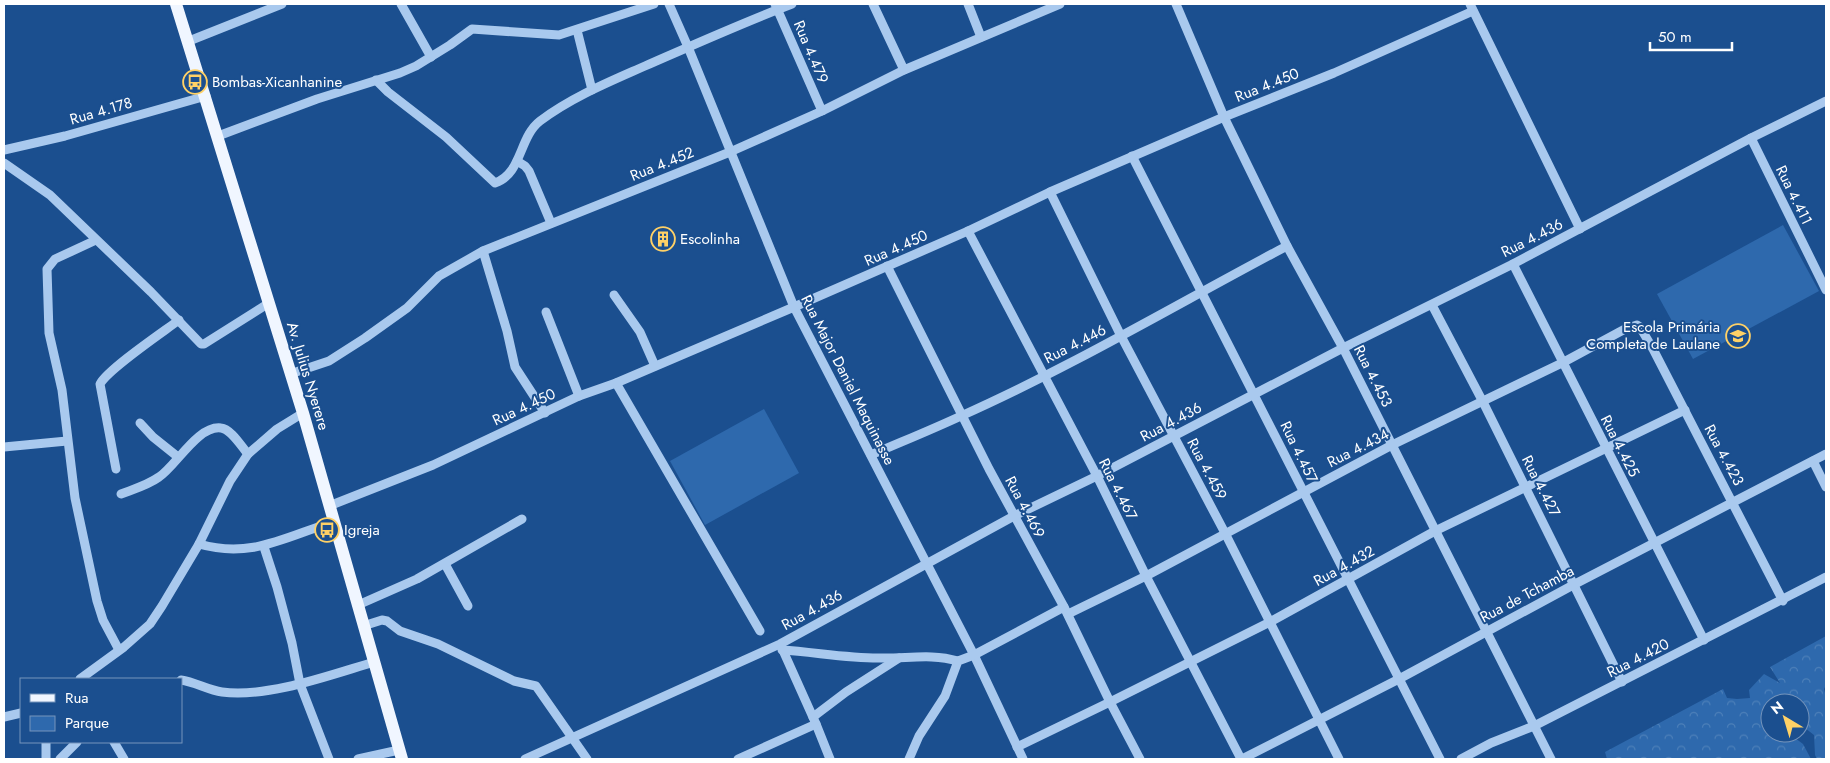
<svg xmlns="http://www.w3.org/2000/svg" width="1830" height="763" viewBox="0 0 1830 763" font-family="Jost,sans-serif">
  <defs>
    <pattern id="forest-crowns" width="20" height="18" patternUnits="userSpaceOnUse" patternTransform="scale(1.25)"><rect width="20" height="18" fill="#2e69ad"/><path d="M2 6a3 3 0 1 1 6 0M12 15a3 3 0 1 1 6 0" fill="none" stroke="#4d80b9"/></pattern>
  </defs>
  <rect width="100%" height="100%" fill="#1b4f8f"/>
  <path fill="url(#forest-crowns)" d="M1826,636V685L1824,689L1826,697V759H1817L1815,755L1814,735L1805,728L1800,703H1798L1795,699L1788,695L1786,703H1770V733H1794L1795,738L1803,744L1811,759H1607L1605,752L1723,689L1727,698L1737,699L1750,698L1749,690L1764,674L1780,683L1770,667Z"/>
  <g fill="#2e69ad">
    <path d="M1783,225L1819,291L1693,359L1657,294Z"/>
    <path d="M764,409L799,473L705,525L670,461Z"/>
  </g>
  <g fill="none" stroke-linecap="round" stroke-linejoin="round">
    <g stroke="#a9c9ee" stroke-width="9">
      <path d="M401,4L431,57"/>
      <path d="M669,4L688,47L794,307L974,655L1023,759"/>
      <path d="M775,4L822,111"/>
      <path d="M873,4L904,70"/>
      <path d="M968,4L981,37"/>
      <path d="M1176,4L1224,117L1287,246L1343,348L1551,759"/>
      <path d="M1470,4L1580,229"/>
      <path d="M577,30L592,90"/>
      <path d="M189,41L282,4"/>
      <path d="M376,80L388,92L446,137L495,183C522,174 519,137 540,121C572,97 609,82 645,66C693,45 742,23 792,4"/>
      <path d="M218,136L317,99L400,73L416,66L450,45L472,29L559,35L654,4"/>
      <path d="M1751,138L1826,290"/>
      <path d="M4,150L65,136L206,96"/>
      <path d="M1132,156L1440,759"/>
      <path d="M517,161L525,166L529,171L551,223"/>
      <path d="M4,163L50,195L151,292L201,344H204L269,303"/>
      <path d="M1050,192L1121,336L1225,533L1339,759"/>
      <path d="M968,231L1097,476L1146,576L1241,759"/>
      <path d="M96,240L55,259L47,269L49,333L62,390L75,498L97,601L103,620L119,650"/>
      <path d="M483,251L507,331L515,367L545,413"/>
      <path d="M1513,264L1704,640"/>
      <path d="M887,266L989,469L1064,607L1110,702L1140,759"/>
      <path d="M614,295L640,332L655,366"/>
      <path d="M1432,305L1483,402L1622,682"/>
      <path d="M546,312L579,396"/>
      <path d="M290,374L329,361L365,338L407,308L439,276L483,251L730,152L822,111L904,70L1060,4"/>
      <path d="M616,383L760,631"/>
      <path d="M140,423L153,437L178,457"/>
      <path d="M4,447L67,441"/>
      <path d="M871,455C901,442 931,430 961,416C1073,366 1179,303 1287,246"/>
      <path d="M1813,461L1826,487"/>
      <path d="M116,469L100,384C108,369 163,332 179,320"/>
      <path d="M121,494C134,489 148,485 159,477C176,466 198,425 221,428C231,429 241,446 248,454"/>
      <path d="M329,506L433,465L579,396L616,383L794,307L968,231L1050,192L1224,117L1334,73L1473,11"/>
      <path d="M199,544C251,559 285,537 333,522"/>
      <path d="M264,547L277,587L292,643L300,684L329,759"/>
      <path d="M445,564L468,606"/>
      <path d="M358,605L417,579L522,519"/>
      <path d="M1068,614L1146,576L1392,445L1562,363L1625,329L1637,325L1640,327L1653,349L1783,601"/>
      <path d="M363,626L382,620L387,621L400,631L438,644L514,681L536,686L587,759"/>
      <path d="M781,646L816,724L830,759"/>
      <path d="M782,650C814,652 846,658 878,658C906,659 931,653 958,661"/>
      <path d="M80,679L124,647L150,624L162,606L199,544L230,481L248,454L277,429L303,413"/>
      <path d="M181,680C195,682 208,690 222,692C268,698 330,675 374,662"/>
      <path d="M4,717L21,713"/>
      <path d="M813,717L846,692L899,658"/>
      <path d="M114,742L124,759"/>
      <path d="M1017,747L1110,702L1270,622L1435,531L1685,410"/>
      <path d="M46,759V742"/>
      <path d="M60,759L77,742"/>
      <path d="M358,759L399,750"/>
      <path d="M525,759L780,644L1014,516L1097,476L1343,348L1513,264L1751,138L1826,101"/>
      <path d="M738,759L816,724"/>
      <path d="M909,759L919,736L945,696L958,661L974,655L1064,607"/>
      <path d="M1242,759L1399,679L1575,584L1826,454"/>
      <path d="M1461,759L1491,743L1534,726L1826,577"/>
    </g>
    <path stroke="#f0f6ff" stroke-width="12" d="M176,4L303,413L402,759"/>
  </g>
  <defs>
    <g id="bus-ring" transform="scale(1.25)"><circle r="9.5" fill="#1b4f8f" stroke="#ffd166" stroke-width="1.5"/><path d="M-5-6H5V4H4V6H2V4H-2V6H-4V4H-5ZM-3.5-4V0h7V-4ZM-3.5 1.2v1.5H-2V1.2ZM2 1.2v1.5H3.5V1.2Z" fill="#ffd166"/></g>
    <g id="building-ring" transform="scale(1.25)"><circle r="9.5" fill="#1b4f8f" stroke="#ffd166" stroke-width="1.5"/><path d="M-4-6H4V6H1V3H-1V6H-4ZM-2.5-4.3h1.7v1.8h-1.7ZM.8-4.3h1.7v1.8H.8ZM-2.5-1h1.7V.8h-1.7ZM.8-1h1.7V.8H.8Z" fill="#ffd166"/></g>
    <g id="school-ring" transform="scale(1.25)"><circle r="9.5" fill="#1b4f8f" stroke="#ffd166" stroke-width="1.5"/><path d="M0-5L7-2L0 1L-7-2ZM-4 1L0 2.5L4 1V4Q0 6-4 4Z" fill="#ffd166"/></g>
  </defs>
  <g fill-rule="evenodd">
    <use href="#bus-ring" x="195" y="82"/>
    <use href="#building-ring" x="663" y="239"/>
    <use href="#school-ring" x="1738" y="336"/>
    <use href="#bus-ring" x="327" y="530"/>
  </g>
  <g text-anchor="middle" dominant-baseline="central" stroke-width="4" stroke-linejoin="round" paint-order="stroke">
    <g font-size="15" fill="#fff" stroke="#1b4f8f">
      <text transform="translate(811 52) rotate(67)">Rua 4.479</text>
      <text transform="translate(1267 85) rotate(-22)">Rua 4.450</text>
      <text transform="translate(101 111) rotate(-16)">Rua 4.178</text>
      <text transform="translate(662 164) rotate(-22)">Rua 4.452</text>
      <text transform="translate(1794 195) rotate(64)">Rua 4.411</text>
      <text transform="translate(1532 238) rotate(-27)">Rua 4.436</text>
      <text transform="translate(896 248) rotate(-24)">Rua 4.450</text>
      <text transform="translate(1075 344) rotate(-27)">Rua 4.446</text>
      <text transform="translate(308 376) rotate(73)">Av. Julius Nyerere</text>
      <text transform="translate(1373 376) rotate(63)">Rua 4.453</text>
      <text transform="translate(848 380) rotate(63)">Rua Major Daniel Maquinasse</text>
      <text transform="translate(524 407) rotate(-25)">Rua 4.450</text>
      <text transform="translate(1171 422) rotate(-28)">Rua 4.436</text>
      <text transform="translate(1620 446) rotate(63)">Rua 4.425</text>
      <text transform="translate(1358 448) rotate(-27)">Rua 4.434</text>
      <text transform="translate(1299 452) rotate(64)">Rua 4.457</text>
      <text transform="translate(1724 455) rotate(62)">Rua 4.423</text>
      <text transform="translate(1207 469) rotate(62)">Rua 4.459</text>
      <text transform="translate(1541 486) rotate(63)">Rua 4.427</text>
      <text transform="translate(1118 489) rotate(63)">Rua 4.467</text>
      <text transform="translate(1025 507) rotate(62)">Rua 4.469</text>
      <text transform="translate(1344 566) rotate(-29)">Rua 4.432</text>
      <text transform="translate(1527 594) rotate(-28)">Rua de Tchamba</text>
      <text transform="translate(812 610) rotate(-29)">Rua 4.436</text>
      <text transform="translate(1638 658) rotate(-27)">Rua 4.420</text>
    </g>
    <g font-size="15" fill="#fff" stroke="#1b4f8f" text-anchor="start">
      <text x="212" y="82">Bombas-Xicanhanine</text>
      <text x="680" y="239">Escolinha</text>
      <text x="1720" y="327" text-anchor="end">Escola Primária<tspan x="1720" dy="17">Completa de Laulane</tspan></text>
      <text x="344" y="530">Igreja</text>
    </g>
  </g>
  <rect width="1830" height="763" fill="none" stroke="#ffffff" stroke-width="10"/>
  <rect x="20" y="678" width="162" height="65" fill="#1b4f8f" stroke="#7695bc"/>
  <rect x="30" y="694" width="25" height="8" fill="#f0f6ff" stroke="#7695bc"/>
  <text x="65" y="703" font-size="15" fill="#ffffff">Rua</text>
  <rect x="30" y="716" width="25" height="15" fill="#2e69ad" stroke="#7695bc"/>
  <text x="65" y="728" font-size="15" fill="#ffffff">Parque</text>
  <g transform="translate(1785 718) rotate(322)"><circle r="24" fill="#1b4f8f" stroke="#7695bc"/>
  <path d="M0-4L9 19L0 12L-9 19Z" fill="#ffd166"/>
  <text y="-8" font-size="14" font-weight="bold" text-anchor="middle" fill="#ffffff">N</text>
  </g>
  <path d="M1650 42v8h82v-8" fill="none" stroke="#ffffff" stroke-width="2.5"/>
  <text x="1658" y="42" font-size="15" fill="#ffffff" stroke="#1b4f8f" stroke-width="4" paint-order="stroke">50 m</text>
</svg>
